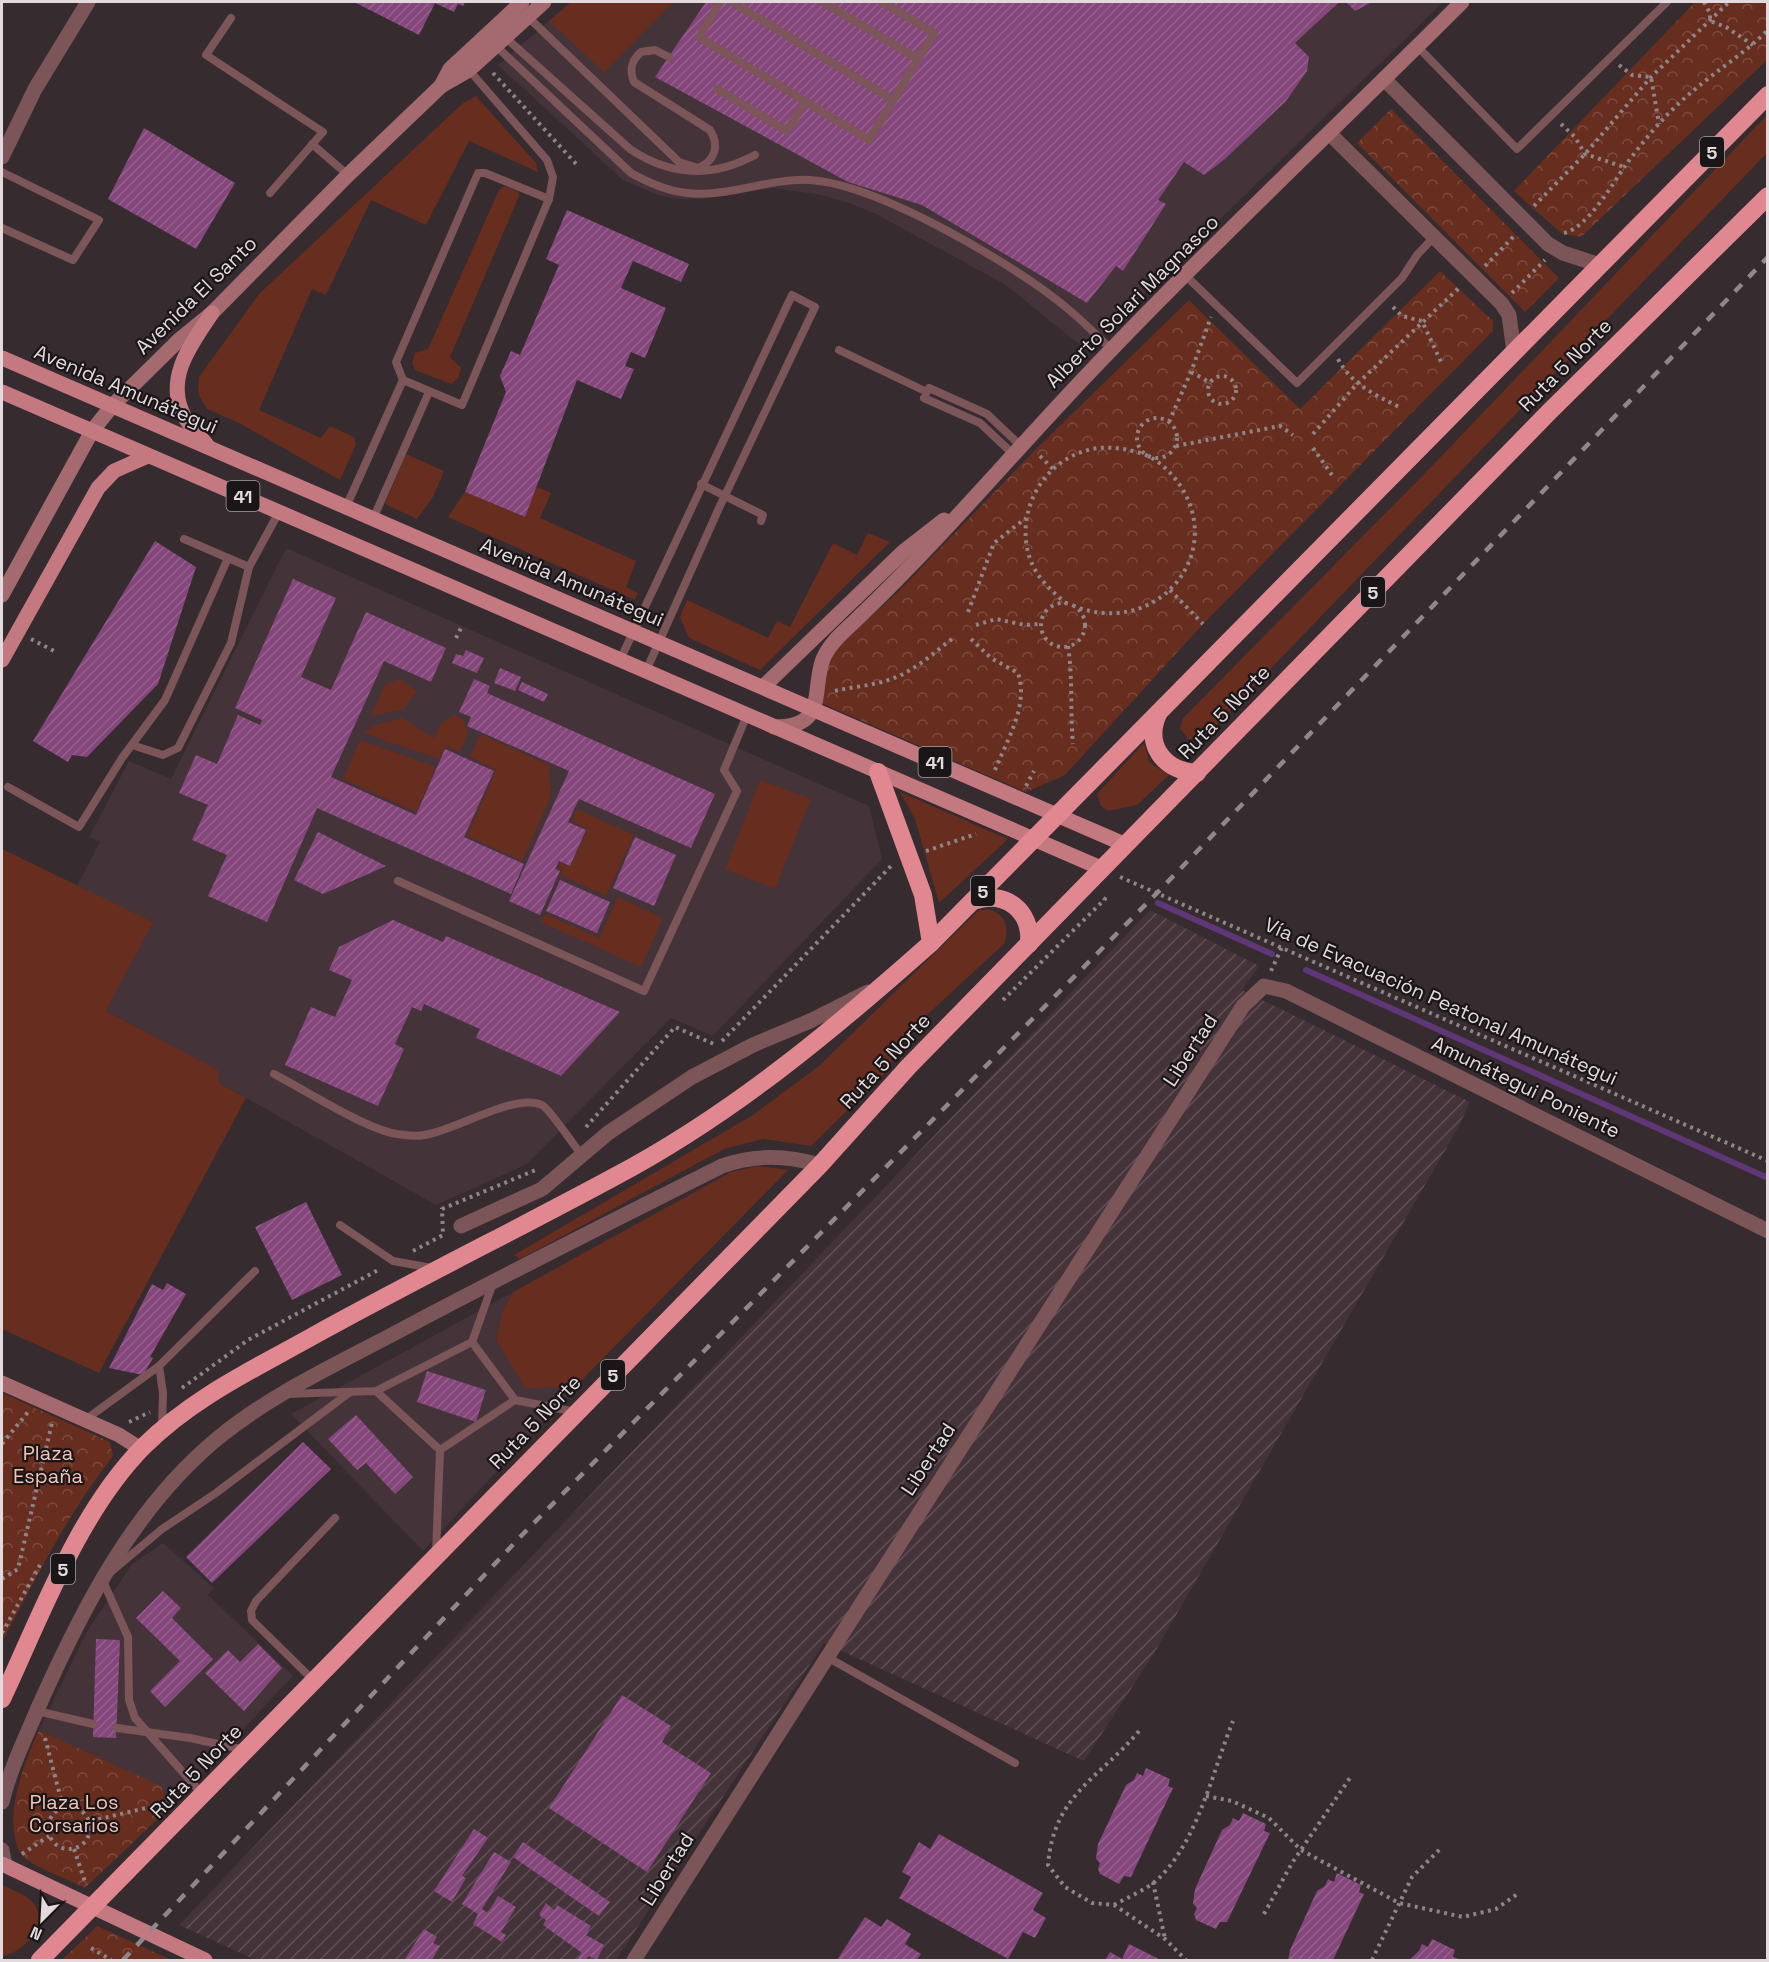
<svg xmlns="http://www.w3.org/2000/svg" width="1769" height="1962" viewBox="0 0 1769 1962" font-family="'Space Grotesk',sans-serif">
  <defs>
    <pattern id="industrial-furrows" width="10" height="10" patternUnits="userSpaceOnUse" patternTransform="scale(1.5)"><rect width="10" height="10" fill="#45333a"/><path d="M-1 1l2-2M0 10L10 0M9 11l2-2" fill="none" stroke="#605056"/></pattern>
    <pattern id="park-crowns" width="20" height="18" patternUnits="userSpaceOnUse" patternTransform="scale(1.5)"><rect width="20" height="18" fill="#672d1f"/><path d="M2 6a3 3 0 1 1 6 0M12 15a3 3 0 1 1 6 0" fill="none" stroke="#7c4b3f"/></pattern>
    <pattern id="building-hatch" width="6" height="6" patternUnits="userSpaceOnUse" patternTransform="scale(1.5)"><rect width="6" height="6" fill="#84467b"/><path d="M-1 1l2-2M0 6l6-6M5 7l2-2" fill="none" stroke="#95608d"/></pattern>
  </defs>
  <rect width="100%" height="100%" fill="#362b2f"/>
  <g fill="#45333a">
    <path d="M571,2H1443L1086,350L1006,285L876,214L849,203L821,195L775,188L700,199H677L658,195L623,180L498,65Z"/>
    <path d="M286,548L869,806L882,859L713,1036L671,1018L527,1164L436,1205L218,1082L217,1070L106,1011L152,922L77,886L100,842L89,837L129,761L171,779Z"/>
    <path d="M513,1292L503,1309L496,1340L525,1387H575L423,1551L291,1414Z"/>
    <path d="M163,1543L214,1588L208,1595L293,1676L168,1809L160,1786L39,1730L86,1633L132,1564Z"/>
  </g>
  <path fill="url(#industrial-furrows)" d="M1150,910L1259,966L1242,990L1470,1102L1458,1128L1153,1655L1084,1761L824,1643L616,1960H256L179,1925Z"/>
  <g fill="#672d1f">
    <path d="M571,2H673L604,72L549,21Z"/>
    <path d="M476,96L536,163L538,172L469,141L426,225L371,200L326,295L312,289L259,410L321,438L330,426L354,437L356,445L340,480L239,423L207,409L198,394L199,377L259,294L463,103Z"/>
    <path d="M1767,115V153L1203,739H1188L1180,728L1183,718L1434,464Z"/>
    <path d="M504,186L518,191L519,196L450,357L461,368L458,379L451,384L415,370L412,363L415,353L428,349L499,190Z"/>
    <path d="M406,454L444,471L433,497L417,519L385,504Z"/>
    <path d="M537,487L551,493L540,518L636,561L626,587L638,593L635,600L448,517L465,492L524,517Z"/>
    <path d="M868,533L890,542L760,670L689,638L680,617L687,600L768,638L777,621L790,627L833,543L857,555Z"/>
    <path d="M399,679L417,691L404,709L371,716L385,685Z"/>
    <path d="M454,715L463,719L468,733L459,752L446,746L439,759L364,733L375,725L402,718L434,738L441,724Z"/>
    <path d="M480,734L549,765L551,796L522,861L467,836L496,770L470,757Z"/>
    <path d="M360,740L436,767L416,812L343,779Z"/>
    <path d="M1144,743L1149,762L1169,775L1137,805L1108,811L1101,806L1097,794Z"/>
    <path d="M760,780L811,799L775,889L725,869Z"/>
    <path d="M900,792L1008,839L939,903L915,819Z"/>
    <path d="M577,809L634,835L606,896L561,875L563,870L558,868L560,863L570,867L588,829L572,821Z"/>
    <path d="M2,849L153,922L106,1011L218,1070V1082L246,1098L99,1373L4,1330L2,1332Z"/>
    <path d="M618,897L663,918L641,967L541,922L545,914L599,938Z"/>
    <path d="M988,909C1006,915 1009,925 1005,943L890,1049L892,1066L811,1146L763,1139L724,1149L520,1259L514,1255L753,1115L819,1066L978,911Z"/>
    <path d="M759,1166L788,1170L575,1387L525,1388L496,1340L503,1309L513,1292L731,1172Z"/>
    <path d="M2,1885C12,1890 28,1895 34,1904C50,1926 23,1953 2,1956Z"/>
  </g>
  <g fill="url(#park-crowns)">
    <path d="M1695,2H1767V60L1581,237L1562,234L1514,191Z"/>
    <path d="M1391,109L1559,278L1525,312L1357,143Z"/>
    <path d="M1440,271L1493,321V331L1203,624L1065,775L1026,792L821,703L827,656L897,593L1035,450L1189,300L1300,409Z"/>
    <path d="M2,1393L110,1442L113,1456C68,1513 36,1578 2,1642Z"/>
    <path d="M39,1730L161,1786L168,1809L85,1888C66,1878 40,1870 23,1857C0,1824 23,1766 39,1730Z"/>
    <path d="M97,1926L172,1960H62Z"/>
  </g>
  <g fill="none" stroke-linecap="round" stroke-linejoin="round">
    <g stroke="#5f3776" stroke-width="6">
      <path d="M1158,903L1272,954"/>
      <path d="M1306,970L1768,1178"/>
    </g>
  </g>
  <g fill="url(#building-hatch)">
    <path d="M354,2H465L463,6L458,4L454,12L435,3L419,35Z"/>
    <path d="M706,2L1010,3L1339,2L1295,43L1309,57L1307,71L1286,101L1225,159L1204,175L1184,162L1158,200L1166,204L1123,271L1116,266L1087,303L922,205L848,182L655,77Z"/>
    <path d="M1346,2H1372L1355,11Z"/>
    <path d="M144,128L235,183L196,249L108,199Z"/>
    <path d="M567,210L689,264L681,282L633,261L621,288L666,308L645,358L631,352L625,366L634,369L621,399L577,380L525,517L465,492L506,392L500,376L511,351L520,355L559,265L546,259Z"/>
    <path d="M155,541L196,567L158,684L87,757L72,755L68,762L33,741Z"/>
    <path d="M293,579L336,598L301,677L331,690L366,612L446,648L431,682L384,661L331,777L416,815L445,749L494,771L464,837L524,864L511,894L317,808L267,922L208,896L227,855L192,840L208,805L179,793L196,755L217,764L238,715L260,725L262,720L235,708Z"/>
    <path d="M466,650L484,658L477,673L452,663L456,654L463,656Z"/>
    <path d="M500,668L521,677L515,691L494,683Z"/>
    <path d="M474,679L490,686L487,693L715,794L691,848L579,799L568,822L586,830L570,866L559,861L555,869L560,871L540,915L509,901L569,771L467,726L471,717L459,712Z"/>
    <path d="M522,682L548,694L544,702L518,690Z"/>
    <path d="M318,832L386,866L323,894L294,880Z"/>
    <path d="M635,837L676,855L654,906L613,888Z"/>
    <path d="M560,880L610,902L597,933L546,911Z"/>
    <path d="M393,920L443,942L446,936L620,1012L561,1076L476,1038L480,1029L424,1004L421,1011L412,1007L395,1044L404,1049L378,1106L285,1065L311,1007L335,1017L352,980L329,970L339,947Z"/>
    <path d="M306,1202L342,1275L292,1300L255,1227Z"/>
    <path d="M167,1283L186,1294L150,1357L153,1358L143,1375L109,1368L152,1284L163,1290Z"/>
    <path d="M427,1371L486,1390L476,1422L417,1402Z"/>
    <path d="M356,1415L413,1477L395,1494L366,1463L357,1470L328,1439Z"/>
    <path d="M303,1442L331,1469L212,1583L186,1557Z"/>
    <path d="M163,1591L181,1608L172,1618L213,1659L165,1707L150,1691L180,1661L136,1618Z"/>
    <path d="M96,1639L120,1640L116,1738L93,1737Z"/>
    <path d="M258,1644L282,1668L244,1711L205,1673L228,1650L240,1662Z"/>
    <path d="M622,1695L671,1726L662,1742L711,1773L647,1872L549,1808Z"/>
    <path d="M1146,1768L1170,1779L1168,1786L1173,1788L1131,1877L1124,1876L1119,1884L1100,1874L1098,1869L1100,1863L1096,1859L1098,1844L1126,1785L1134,1780L1137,1773L1143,1776Z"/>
    <path d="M1243,1813L1266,1824L1264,1831L1270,1833L1227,1922H1220L1216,1929L1196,1920L1194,1914L1197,1908L1193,1904L1195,1889L1222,1830L1230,1825L1233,1818L1239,1821Z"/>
    <path d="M474,1829L488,1838L462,1876L466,1878L452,1902L434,1891Z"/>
    <path d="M939,1834L1043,1893L1033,1910L1046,1918L1035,1938L1023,1932L1008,1959L899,1898L911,1877L902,1872L919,1842L930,1849Z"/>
    <path d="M523,1842L610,1902L599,1916L513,1857Z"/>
    <path d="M494,1852L511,1862L482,1909L488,1913L498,1896L516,1907L501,1932L506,1935L502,1942L473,1924L478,1914L462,1904Z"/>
    <path d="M1337,1873L1361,1885L1359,1892L1364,1894L1333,1960H1288L1290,1950L1317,1891L1325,1886L1328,1879L1334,1882Z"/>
    <path d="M546,1903L554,1910L557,1905L591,1926L586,1935L604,1945L597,1960L589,1956L586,1960H577L582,1953L543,1925L546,1920L539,1915Z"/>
    <path d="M865,1917L881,1927L887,1919L911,1934L905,1944L921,1954L917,1960H837Z"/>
    <path d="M424,1929L437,1937L433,1943L440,1946L432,1960H408L405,1959Z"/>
    <path d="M1432,1939L1455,1950L1453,1957L1462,1960H1409L1419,1951L1422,1944L1428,1947Z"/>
    <path d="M1129,1944L1161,1960H1105L1110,1952L1122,1959Z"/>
  </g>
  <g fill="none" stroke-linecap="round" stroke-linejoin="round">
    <g stroke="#8e8588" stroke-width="4" stroke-dasharray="3 4.5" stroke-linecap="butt">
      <path d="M1704,2L1710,13V21L1726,27L1753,45"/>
      <path d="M1619,65L1632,75L1651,77L1659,124"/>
      <path d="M493,73L578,166"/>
      <path d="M1561,124L1575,137L1585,154L1624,167"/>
      <path d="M1534,206L1585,154L1651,77L1729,2"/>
      <path d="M1564,233C1587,228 1612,185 1625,166C1644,140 1667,112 1693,91C1717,70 1745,53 1768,30"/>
      <path d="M1485,266L1515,235"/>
      <path d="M1512,293L1545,260"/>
      <path d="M1393,307L1402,316L1422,321L1442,364"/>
      <path d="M1338,359C1352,385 1374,394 1399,407"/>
      <path d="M1191,372L1211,383"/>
      <circle cx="1222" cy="390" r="14"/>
      <circle cx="1157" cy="438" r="20"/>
      <path d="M1169,422L1191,372L1211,317"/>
      <path d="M1313,434L1356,385L1461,286"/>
      <path d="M1176,446L1280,426L1293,435"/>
      <path d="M1313,448L1332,475"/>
      <path d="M1040,456L1053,469"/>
      <path d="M1170,590L1203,624"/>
      <circle cx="1063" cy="625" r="22"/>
      <path d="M1067,604C1054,593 1041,582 1033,566C1013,523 1035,470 1079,453C1099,445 1117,447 1137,452C1153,456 1167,468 1177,481C1230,553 1156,639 1074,606"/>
      <path d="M968,612L994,543L1026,518"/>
      <path d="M976,625L996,619L1025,625L1040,624"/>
      <path d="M456,638L462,626"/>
      <path d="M31,639L54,651"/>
      <path d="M971,639L991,658L1018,673C1029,705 1007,740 995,770"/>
      <path d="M1068,646C1073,678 1070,712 1073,744"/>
      <path d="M835,691C851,687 869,686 885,681C911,674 931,655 952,639"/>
      <path d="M1026,786L1034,771"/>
      <path d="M926,851L976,834"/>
      <path d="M1120,877L1768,1161"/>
      <path d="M1271,971L1282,947"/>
      <path d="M1003,1000L1105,899L1101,896"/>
      <path d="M722,1041L892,865"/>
      <path d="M586,1127L675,1027L716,1045"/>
      <path d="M413,1251L443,1235L442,1209L538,1169"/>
      <path d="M182,1388L248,1340L380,1269"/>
      <path d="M129,1422L150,1412"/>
      <path d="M2,1444L28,1412"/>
      <path d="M2,1579L18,1569L52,1423"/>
      <path d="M2,1633L40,1565"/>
      <path d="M1139,1731C1098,1780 1054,1794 1048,1865L1065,1887L1092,1903L1114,1905L1165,1939L1186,1960"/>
      <path d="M45,1738L63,1807"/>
      <path d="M1206,1796L1232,1801L1269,1818L1301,1850L1399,1903L1463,1917L1496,1909L1519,1893"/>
      <circle cx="69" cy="1828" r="21"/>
      <path d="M91,1821L167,1803"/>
      <path d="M74,1849L86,1885"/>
      <path d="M22,1854L49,1836"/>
      <path d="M1153,1882L1165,1939"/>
      <path d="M1114,1905C1128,1897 1146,1890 1158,1879C1198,1841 1213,1770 1233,1721"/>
      <path d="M1264,1914L1292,1863L1350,1778"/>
      <path d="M91,1948L111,1960"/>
      <path d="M1372,1960L1412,1877L1440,1849"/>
    </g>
    <g stroke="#7b5558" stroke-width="8">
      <path d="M720,2L699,37L869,140L934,33L882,2"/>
      <path d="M732,2L893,100"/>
      <path d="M823,2L918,59"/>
      <path d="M528,17L679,162L698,168C715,161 720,146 710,130L634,82C629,70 631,61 641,52L655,50L669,57"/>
      <path d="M231,18L206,55L323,132L270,193"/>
      <path d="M506,38L630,149C670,176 712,178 755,155"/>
      <path d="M1417,46L1517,149L1667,2"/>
      <path d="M497,47L631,173C649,183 667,191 687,193C727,198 768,178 809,180C876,183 1016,265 1068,309C1083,321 1097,336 1111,349"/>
      <path d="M469,70L547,160L553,177L549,199"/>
      <path d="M717,89L787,131L805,102"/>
      <path d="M312,144L348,175"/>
      <path d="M2,172L99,220L73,260L2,228"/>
      <path d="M1186,276L1297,383L1402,278L1417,255L1434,237"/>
      <path d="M839,350L927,392"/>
      <path d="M929,388L987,414L1021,446"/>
      <path d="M924,398L980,423L1013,454"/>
      <path d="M701,484L763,515L761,521"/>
      <path d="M346,507L403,380L396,362L478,173H485L549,199L462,405L403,380"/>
      <path d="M373,519L429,392"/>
      <path d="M184,539L249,567"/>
      <path d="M620,660L792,295L815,307L719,508L646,671"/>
      <path d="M132,745L163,755L178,748L231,643L249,567L279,512"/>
      <path d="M8,787L79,827L122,758L165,700L228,558"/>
      <path d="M398,881L644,991L737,791L724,770L747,715"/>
      <path d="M274,1074C303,1089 367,1130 397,1134C405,1135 416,1137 424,1135C455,1131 516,1092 542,1105C550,1109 573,1145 582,1155"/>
      <path d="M340,1225L393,1261L432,1268"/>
      <path d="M472,1342L515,1400"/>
      <path d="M376,1391L440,1450"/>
      <path d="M286,1394L376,1391L472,1342L493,1283"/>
      <path d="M85,1420L159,1366"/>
      <path d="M162,1428L163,1393L159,1366L255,1271"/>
      <path d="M436,1554L440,1450L515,1400L576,1412"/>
      <path d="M112,1571L162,1529L216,1493L350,1392"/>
      <path d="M102,1579L128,1637L129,1700L135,1718L203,1795"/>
      <path d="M827,1657L1015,1763"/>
      <path d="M314,1681L252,1620L251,1611L256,1601L335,1518"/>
      <path d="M37,1711L93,1724"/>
      <path d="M117,1728L190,1738L246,1750"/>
    </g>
    <g stroke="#7b5558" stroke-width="15">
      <path d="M1384,79L1548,244L1563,253L1600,265"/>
      <path d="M1329,133L1502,304L1509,315L1514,352"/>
      <path d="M2,157L35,89L88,2"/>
      <path d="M461,1226L542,1189L608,1133L692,1077L753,1045L810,1021L868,992"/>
      <path d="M2,1802C10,1769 25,1739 38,1708C82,1609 133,1508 218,1438C273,1393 337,1364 399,1331C506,1274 614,1220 722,1166C755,1154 786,1155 820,1165"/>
      <path d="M2,1850L5,1865"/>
      <path d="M634,1960L1243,1006L1264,986L1286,991L1768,1231"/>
    </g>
    <g stroke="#a46a6f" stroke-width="15">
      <path d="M441,86L450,69L522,2"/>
      <path d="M2,595L92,431L112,406L179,340L212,313L348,175L441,86L469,70L544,2"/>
      <path d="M763,687L903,552L944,520"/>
      <path d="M774,727C828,727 811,692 823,659C830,642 846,630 859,617C948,532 1026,437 1111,350C1225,231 1346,118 1462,2"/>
      <path d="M2,1383L119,1435L141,1449"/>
    </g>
    <g stroke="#c47980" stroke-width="15">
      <path d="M2,358L1126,845"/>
      <path d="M2,392L1103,869"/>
      <path d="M207,445C200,436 189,426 184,416C164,378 192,343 212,313"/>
      <path d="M2,660L98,488L114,471L148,456"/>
      <path d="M2,1864L205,1960"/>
    </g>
    <g stroke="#e18790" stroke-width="18">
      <path d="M1158,714C1144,745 1164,771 1197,773"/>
      <path d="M878,772L923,895L931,943"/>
      <path d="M973,901C1005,890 1032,910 1029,944"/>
      <path d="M2,1699C41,1616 78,1513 143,1447C192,1398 254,1369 313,1336C412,1281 514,1231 614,1177C731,1115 832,1031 931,943L1768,95"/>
      <path d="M40,1960L820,1165L909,1066L1550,411L1768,196"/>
    </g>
    <path stroke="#91878b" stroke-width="4.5" stroke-dasharray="10 10" stroke-linecap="butt" d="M123,1960L522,1535L1157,893L1768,257"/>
  </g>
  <g text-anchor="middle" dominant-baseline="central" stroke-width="4.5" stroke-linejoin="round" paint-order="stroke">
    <g fill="#1a1517" stroke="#a69fa2" stroke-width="1.5">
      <rect x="1700" y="137" width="24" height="30" rx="4.5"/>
      <rect x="226.5" y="481" width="33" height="30" rx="4.5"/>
      <rect x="1361" y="577" width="24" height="30" rx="4.5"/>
      <rect x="918.5" y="747" width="33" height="30" rx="4.5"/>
      <rect x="971" y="876" width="24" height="30" rx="4.5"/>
      <rect x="601" y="1360" width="24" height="30" rx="4.5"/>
      <rect x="51" y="1554" width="24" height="30" rx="4.5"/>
    </g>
    <g font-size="18" font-weight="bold" fill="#e2dadd">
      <text x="1712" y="152">5</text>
      <text x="243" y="496">41</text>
      <text x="1373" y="592">5</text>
      <text x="935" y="762">41</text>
      <text x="983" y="891">5</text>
      <text x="613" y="1375">5</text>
      <text x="63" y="1569">5</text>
    </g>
    <g font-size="20" fill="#e2dadd" stroke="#1a1517">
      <text transform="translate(196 295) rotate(-44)">Avenida El Santo</text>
      <text transform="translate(1132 301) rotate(-45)">Alberto Solari Magnasco</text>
      <text transform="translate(1565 365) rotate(-45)">Ruta 5 Norte</text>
      <text transform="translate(126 389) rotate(23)">Avenida Amunátegui</text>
      <text transform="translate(572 582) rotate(23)">Avenida Amunátegui</text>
      <text transform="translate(1224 712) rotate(-46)">Ruta 5 Norte</text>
      <text transform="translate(1441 1001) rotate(24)">Vía de Evacuación Peatonal Amunátegui</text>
      <text transform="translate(1190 1050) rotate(-57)">Libertad</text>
      <text transform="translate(885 1061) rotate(-47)">Ruta 5 Norte</text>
      <text transform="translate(1526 1087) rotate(26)">Amunátegui Poniente</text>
      <text transform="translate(535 1422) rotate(-46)">Ruta 5 Norte</text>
      <text transform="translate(928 1459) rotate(-57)">Libertad</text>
      <text transform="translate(196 1771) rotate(-46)">Ruta 5 Norte</text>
      <text transform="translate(667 1869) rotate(-58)">Libertad</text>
    </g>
    <g font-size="20" fill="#f3c4b8" stroke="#1a1517">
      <text x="48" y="1453">Plaza<tspan x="48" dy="23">España</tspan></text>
      <text x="74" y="1802">Plaza Los<tspan x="74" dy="23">Corsarios</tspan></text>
    </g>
  </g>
  <rect width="1769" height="1962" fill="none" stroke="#e2dadd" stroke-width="6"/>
  <g transform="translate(42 1920) rotate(204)" stroke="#1a1517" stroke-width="4.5" paint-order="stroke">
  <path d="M0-4.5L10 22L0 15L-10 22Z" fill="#e2dadd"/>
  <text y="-9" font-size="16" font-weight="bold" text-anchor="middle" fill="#e2dadd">N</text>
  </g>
</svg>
